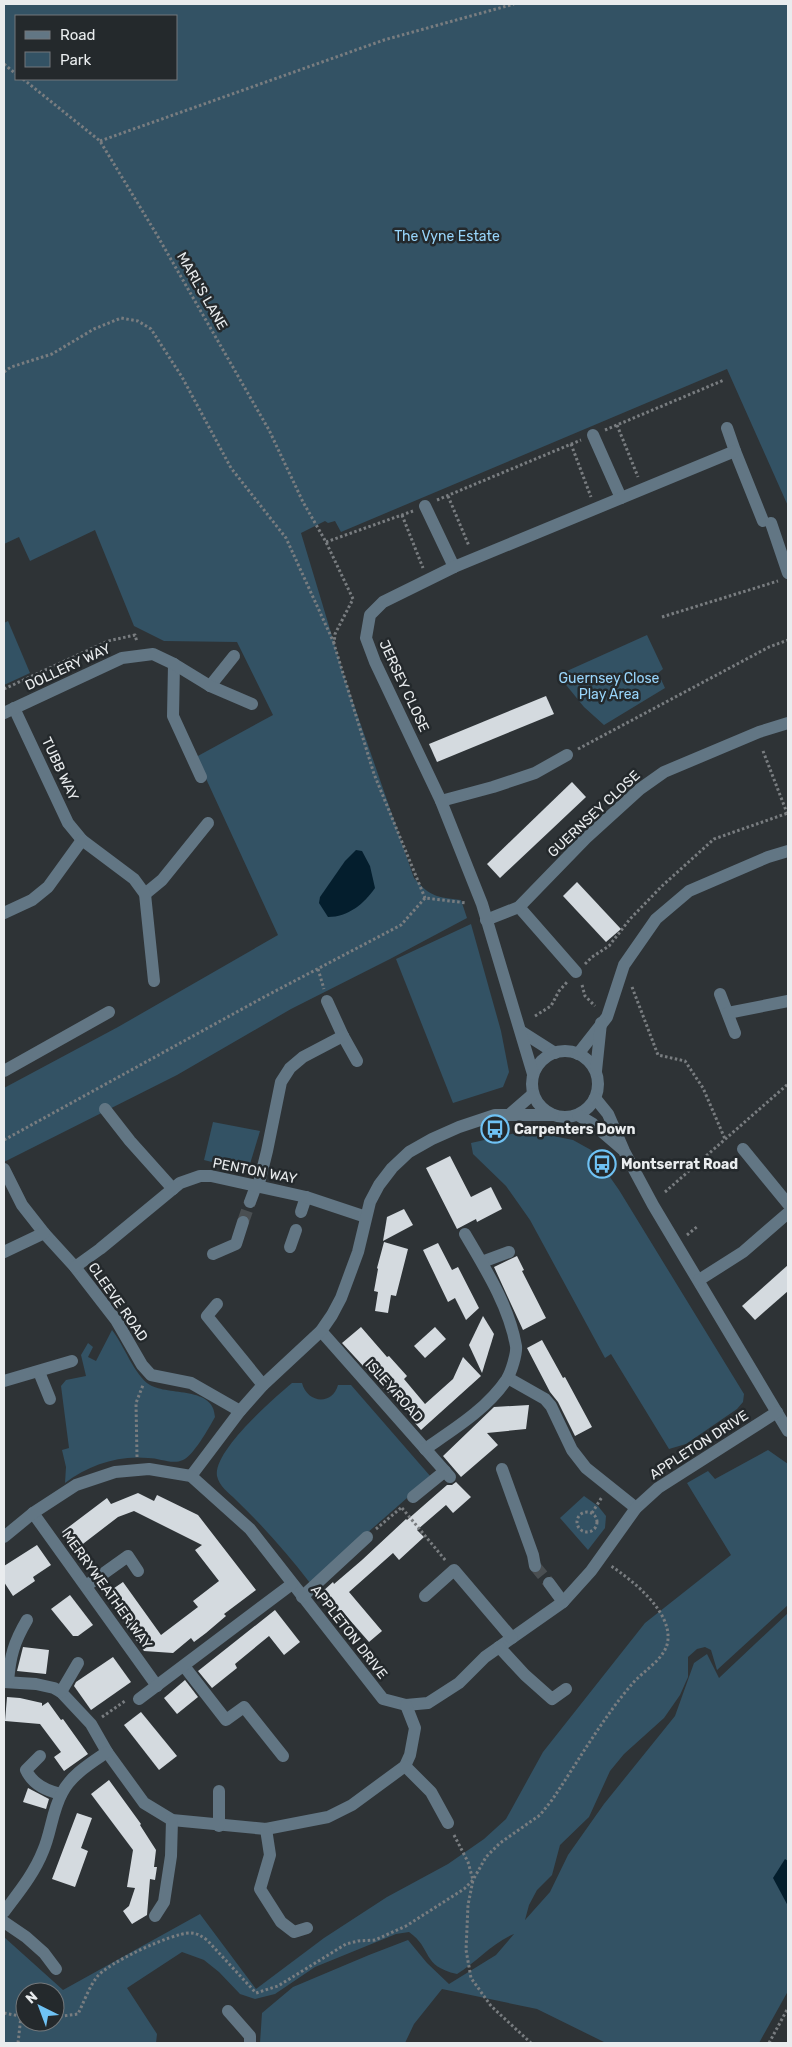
<svg xmlns="http://www.w3.org/2000/svg" width="792" height="2047" viewBox="0 0 792 2047" font-family="Rubik,sans-serif">
  <rect width="100%" height="100%" fill="#2e3336"/>
  <g fill="#335264" fill-rule="evenodd">
    <path d="M4,4H788V506L727,369L341,532L335,521L328,523L325,521L301,533L344,676L414,878C430,897 437,897 461,900L467,918L390,959L291,1009L177,1075L4,1162V1088L118,1027L278,935L196,757L273,715L237,642L164,641L134,626L95,530L30,561L19,537L4,544ZM16,16H176V79H16Z"/>
    <path d="M8,621L30,673L4,685V623Z"/>
    <path d="M647,635L663,669L658,673L665,688L604,725L584,707L558,675Z"/>
    <path d="M471,924L501,1031L509,1072L503,1087L453,1103L396,959Z"/>
    <path d="M213,1122L260,1131L250,1164L243,1170L204,1160Z"/>
    <path d="M520,1132L533,1136H553L573,1140L591,1150L619,1190L744,1394L743,1402L737,1409L686,1444L669,1449L611,1354L605,1358L530,1220L506,1186L473,1154L471,1143Z"/>
    <path d="M112,1330C124,1345 134,1375 150,1385C169,1396 214,1386 215,1417C209,1428 193,1456 183,1460C172,1465 160,1458 148,1458C118,1455 89,1465 65,1483L66,1467L62,1450L69,1448L61,1386L66,1380L86,1376L81,1355L88,1343L93,1347L88,1357L96,1361Z"/>
    <path d="M292,1383H302C307,1403 332,1406 338,1385H351L431,1477L310,1583C287,1553 263,1526 236,1500C229,1493 219,1486 217,1476C213,1451 273,1399 292,1383Z"/>
    <path d="M768,1450L788,1464V1605L717,1670L711,1650L705,1647L697,1649L688,1657V1677L680,1695L664,1718L624,1754L610,1771L589,1817L560,1845L552,1875L537,1890L529,1905L525,1920L550,1892L568,1855L604,1804L675,1716L694,1663L707,1654L719,1678L788,1613V1991L759,2043H606L537,2009L442,1989L414,2024L405,2043H260L262,2013L293,1987L369,1955L408,1940L427,1963L449,1984L496,1955L514,1934C492,1943 477,1962 457,1974C421,1966 433,1949 409,1932L396,1934L315,1967L275,1994L255,1999L240,1994L219,1972L204,1960L182,1952L127,1988L157,2034L156,2043H4V1937L63,1990L200,1914L256,1989L324,1938L387,1897L448,1864L484,1839L506,1819L543,1752L645,1623L731,1555L687,1483L708,1471L715,1479ZM25,1992H55V2022H25Z"/>
    <path d="M584,1496L598,1506L606,1516L605,1528L588,1550L560,1518Z"/>
  </g>
  <g fill="#041e2d">
    <path d="M356,850L362,851L370,866L375,888C364,904 348,917 328,917L319,903L320,897L345,861Z"/>
    <path d="M785,1859L788,1861V1906L773,1878Z"/>
  </g>
  <g fill="#d4dadf">
    <path d="M546,696L554,714L437,762L429,744Z"/>
    <path d="M572,782L586,797L500,878L487,864Z"/>
    <path d="M577,882L621,929L606,942L563,896Z"/>
    <path d="M450,1156L471,1197L491,1187L502,1209L477,1222L476,1219L457,1229L426,1168Z"/>
    <path d="M404,1209L413,1225L383,1241L387,1217Z"/>
    <path d="M384,1242L408,1249L396,1296L391,1295L388,1313L375,1311L378,1292L374,1291L378,1269L377,1268Z"/>
    <path d="M438,1243L452,1270L458,1267L479,1308L466,1320L455,1298L448,1302L423,1250Z"/>
    <path d="M517,1256L524,1270L522,1271L546,1318L523,1330L494,1267Z"/>
    <path d="M788,1265V1291L755,1320L742,1306Z"/>
    <path d="M483,1316L494,1334L482,1373L469,1345Z"/>
    <path d="M361,1327L387,1357L389,1356L407,1376L404,1379L425,1404L453,1379L463,1357L481,1376L421,1430L410,1417L412,1415L390,1391L388,1393L342,1343Z"/>
    <path d="M435,1327L446,1339L425,1358L414,1346Z"/>
    <path d="M542,1340L563,1378L565,1377L592,1427L575,1436L558,1402L550,1392L527,1348Z"/>
    <path d="M529,1405L526,1429L487,1433L498,1445L461,1477L443,1456L494,1407Z"/>
    <path d="M456,1482L471,1497L453,1513L446,1505L417,1530L424,1537L399,1560L393,1553L349,1592L382,1631L369,1642L341,1610L338,1612L322,1592L333,1582L334,1584L362,1560L406,1519L407,1520L447,1485H452Z"/>
    <path d="M138,1493L154,1501L157,1495L198,1515L256,1590L224,1614L226,1616L206,1633L194,1642L191,1638L173,1653L144,1651L104,1595L123,1582L161,1635L198,1607L193,1601L219,1581L195,1550L202,1545L134,1511L118,1517L75,1550L62,1532L107,1498L111,1504Z"/>
    <path d="M37,1545L51,1565L33,1577L35,1581L13,1596L4,1582V1566Z"/>
    <path d="M70,1595L93,1625L78,1636H73L51,1609Z"/>
    <path d="M275,1610L300,1642L284,1655L269,1636L235,1664L237,1668L212,1688L198,1671Z"/>
    <path d="M23,1647L49,1650L46,1674L17,1671Z"/>
    <path d="M113,1657L131,1682L91,1710L74,1686L76,1682Z"/>
    <path d="M185,1680L198,1697L177,1714L164,1698Z"/>
    <path d="M7,1697L20,1698L42,1703V1706L48,1702L61,1720L63,1719L88,1754L64,1771L54,1757L61,1752L40,1724L5,1721Z"/>
    <path d="M141,1712L177,1756L159,1770L124,1725Z"/>
    <path d="M109,1780L141,1824L140,1825L156,1850L154,1867H157L155,1880L150,1879L147,1915L132,1924L123,1911L129,1906L135,1888L127,1887L133,1850L91,1794Z"/>
    <path d="M28,1788L49,1799L46,1809L23,1802Z"/>
    <path d="M77,1813L92,1818L81,1848L88,1851L75,1887L52,1879Z"/>
  </g>
  <g fill="none" stroke-linecap="round" stroke-linejoin="round">
    <g stroke="#4a4f52" stroke-width="12" stroke-dasharray="12 6" stroke-linecap="butt">
      <path d="M243,1222L250,1202"/>
      <path d="M535,1566L549,1583"/>
    </g>
    <g stroke="#797d80" stroke-width="3" stroke-dasharray="2.5 2.5" stroke-linecap="butt">
      <path d="M4,64L16,74"/>
      <path d="M23,79L100,141L157,235L269,430L303,502L326,542L353,599L335,634L334,644L374,774L425,898"/>
      <path d="M100,141L384,40L514,4"/>
      <path d="M4,372L11,367L52,354L94,329L121,318L138,321L151,329L182,377L231,468L286,538L334,643"/>
      <path d="M617,425L638,477"/>
      <path d="M605,430L724,380"/>
      <path d="M571,444L591,497"/>
      <path d="M448,496L469,546"/>
      <path d="M437,500L581,440"/>
      <path d="M402,515L423,568"/>
      <path d="M326,542L413,511"/>
      <path d="M662,617L778,581"/>
      <path d="M4,689L108,641L135,635L137,642"/>
      <path d="M578,749L769,647L788,640"/>
      <path d="M763,751L787,813"/>
      <path d="M585,964L592,957L609,946L630,919L662,886L714,839L788,813"/>
      <path d="M318,969L324,989"/>
      <path d="M582,985L585,996L595,1006"/>
      <path d="M632,987L658,1055L685,1061L703,1088L725,1139"/>
      <path d="M535,1016L551,1006L559,991L568,981"/>
      <path d="M4,1140L264,997L401,925L425,898L467,903"/>
      <path d="M665,1192L788,1084"/>
      <path d="M687,1235L698,1226"/>
      <path d="M137,1457L136,1403L143,1385"/>
      <path d="M402,1508L446,1561"/>
      <circle cx="587" cy="1522" r="10"/>
      <path d="M592,1513L602,1497"/>
      <path d="M376,1529L402,1507"/>
      <path d="M102,1717L125,1701"/>
      <path d="M454,1835L468,1862L473,1880L468,1905L466,1950L471,1978L491,2006L531,2043"/>
      <path d="M4,2013L25,2017"/>
      <path d="M55,2017L78,2014C84,2002 89,1987 97,1977C107,1963 172,1933 190,1933C197,1933 201,1936 207,1940L256,1993L278,1986L346,1944L358,1941L375,1940L406,1926L464,1889L473,1880L486,1857L500,1843L540,1815L552,1800C577,1763 604,1716 633,1683C644,1670 667,1658 668,1639C670,1610 632,1580 611,1566"/>
      <path d="M18,2043L21,2016"/>
      <path d="M769,2043L788,2008"/>
    </g>
    <g stroke="#627684" stroke-width="12">
      <path d="M727,428L735,451L763,521"/>
      <path d="M593,435L621,498"/>
      <path d="M425,506L454,567"/>
      <path d="M771,523L788,573"/>
      <path d="M174,664L173,716L201,777"/>
      <path d="M210,686L234,656"/>
      <path d="M14,708L68,823L82,840"/>
      <path d="M4,713L122,658L153,654L174,664L210,686L252,704"/>
      <path d="M441,801L493,787L535,773L567,755"/>
      <path d="M145,894L162,880L208,823"/>
      <path d="M519,907L576,972"/>
      <path d="M4,913L32,900L48,887L82,840L134,879L145,894L154,981"/>
      <path d="M486,920L519,907L586,838L640,789L664,772L759,732L788,723"/>
      <path d="M720,994L735,1033"/>
      <path d="M327,1001L343,1036L357,1061"/>
      <path d="M728,1013L788,1001"/>
      <path d="M522,1032L555,1053"/>
      <circle cx="565" cy="1084" r="33"/>
      <path d="M578,1054L607,1017L624,965L656,919L689,891L768,857L788,851"/>
      <path d="M4,1071L109,1012"/>
      <path d="M596,1071L601,1023"/>
      <path d="M533,1074L482,904L441,801L375,662L366,638L370,615L383,602L454,567L735,451"/>
      <path d="M595,1098L608,1114L624,1151L653,1205L788,1431"/>
      <path d="M105,1109L130,1141L173,1189"/>
      <path d="M510,1114L533,1094"/>
      <path d="M578,1115L593,1124L622,1149"/>
      <path d="M743,1149L788,1204"/>
      <path d="M4,1169L22,1205L44,1233L75,1267L116,1320L142,1365L151,1375L191,1383L240,1411"/>
      <path d="M258,1187L267,1151L281,1082L290,1068L303,1057L343,1036"/>
      <path d="M250,1202L256,1186"/>
      <path d="M301,1212L306,1197"/>
      <path d="M290,1247L296,1230"/>
      <path d="M4,1252L44,1233"/>
      <path d="M213,1254L236,1244L243,1222"/>
      <path d="M482,1262L509,1252"/>
      <path d="M75,1267L100,1249L180,1183L200,1176H211L306,1197L366,1217"/>
      <path d="M699,1280L743,1252L788,1213"/>
      <path d="M217,1304L207,1316L263,1385"/>
      <path d="M321,1331L450,1477"/>
      <path d="M39,1372L50,1399"/>
      <path d="M508,1378L545,1399L551,1406L572,1450L586,1468L636,1508"/>
      <path d="M4,1381L72,1361"/>
      <path d="M425,1449C454,1429 487,1409 507,1379C511,1372 517,1354 516,1346C509,1306 485,1268 465,1234"/>
      <path d="M502,1469L533,1555L535,1566"/>
      <path d="M191,1476L240,1411L263,1385L321,1331L332,1315L341,1298L358,1252L370,1202L379,1185L392,1168L409,1152L432,1139L459,1127L495,1115H553"/>
      <path d="M413,1497L445,1471"/>
      <path d="M33,1513L157,1686"/>
      <path d="M4,1537L33,1513L76,1485L115,1472L149,1469L191,1476L250,1529L383,1699L406,1705L428,1703L459,1683L485,1657L563,1602L591,1571L636,1508L658,1488L777,1412"/>
      <path d="M549,1583L563,1602"/>
      <path d="M86,1586L128,1556L138,1571"/>
      <path d="M425,1596L454,1570L512,1638"/>
      <path d="M302,1597L367,1537"/>
      <path d="M499,1647L525,1675L552,1699L566,1689"/>
      <path d="M184,1666L226,1720L244,1707L283,1756"/>
      <path d="M4,1682L36,1684L54,1688L61,1692L91,1724L107,1752L144,1803L172,1820L266,1829L328,1817L352,1805L405,1766L410,1755L415,1728L406,1705"/>
      <path d="M8,1682C10,1656 14,1642 27,1620"/>
      <path d="M61,1692L78,1663"/>
      <path d="M139,1699L292,1584"/>
      <path d="M40,1756L26,1770C33,1785 47,1791 61,1794"/>
      <path d="M405,1766L431,1792L448,1823"/>
      <path d="M219,1791V1826"/>
      <path d="M266,1829L270,1855L260,1889L281,1922L294,1932L307,1928"/>
      <path d="M4,1912C18,1893 34,1874 43,1851C51,1833 52,1811 62,1793C71,1775 91,1763 107,1752"/>
      <path d="M155,1916L164,1902L171,1856L172,1820"/>
      <path d="M4,1922L26,1937L44,1953L56,1969"/>
      <path d="M228,2011L250,2036V2043"/>
    </g>
  </g>
  <defs>
    <g id="bus-ring" transform="scale(1.4375)"><circle r="9.5" fill="#24292c" stroke="#6fc2f4" stroke-width="1.5"/><path d="M-5-6H5V4H4V6H2V4H-2V6H-4V4H-5ZM-3.5-4V0h7V-4ZM-3.5 1.2v1.5H-2V1.2ZM2 1.2v1.5H3.5V1.2Z" fill="#6fc2f4"/></g>
  </defs>
  <g fill-rule="evenodd">
    <use href="#bus-ring" x="495" y="1129"/>
    <use href="#bus-ring" x="602" y="1164"/>
  </g>
  <g text-anchor="middle" dominant-baseline="central" stroke-width="5" stroke-linejoin="round" paint-order="stroke">
    <g font-size="14" fill="#98d5fb" stroke="#24292c">
      <text x="447" y="236">The Vyne Estate</text>
      <text x="609" y="678">Guernsey Close<tspan x="609" dy="16">Play Area</tspan></text>
    </g>
    <g font-size="14" fill="#e9ecee" stroke="#24292c">
      <text transform="translate(202 291) rotate(60)">MARL'S LANE</text>
      <text transform="translate(68 667) rotate(-25)">DOLLERY WAY</text>
      <text transform="translate(404 686) rotate(65)">JERSEY CLOSE</text>
      <text transform="translate(60 769) rotate(65)">TUBB WAY</text>
      <text transform="translate(594 814) rotate(-43)">GUERNSEY CLOSE</text>
      <text transform="translate(255 1171) rotate(11)">PENTON WAY</text>
      <text transform="translate(118 1302) rotate(55)">CLEEVE ROAD</text>
      <text transform="translate(394 1391) rotate(48)">ISLEY ROAD</text>
      <text transform="translate(699 1445) rotate(-33)">APPLETON DRIVE</text>
      <text transform="translate(107 1590) rotate(54)">MERRYWEATHER WAY</text>
      <text transform="translate(349 1632) rotate(52)">APPLETON DRIVE</text>
    </g>
    <g font-size="14" font-weight="bold" fill="#e9ecee" stroke="#24292c" text-anchor="start">
      <text x="514" y="1129">Carpenters Down</text>
      <text x="621" y="1164">Montserrat Road</text>
    </g>
  </g>
  <rect width="792" height="2047" fill="none" stroke="#e9ecee" stroke-width="10"/>
  <rect x="15" y="15" width="162" height="65" fill="#24292c" stroke="#73777a"/>
  <rect x="25" y="31" width="25" height="8" fill="#627684" stroke="#73777a"/>
  <text x="60" y="40" font-size="15" fill="#e9ecee">Road</text>
  <rect x="25" y="52" width="25" height="15" fill="#335264" stroke="#73777a"/>
  <text x="60" y="65" font-size="15" fill="#e9ecee">Park</text>
  <g transform="translate(40 2007) rotate(318)"><circle r="24" fill="#24292c" stroke="#73777a"/>
  <path d="M0-4L9 19L0 12L-9 19Z" fill="#6fc2f4"/>
  <text y="-8" font-size="14" font-weight="bold" text-anchor="middle" fill="#e9ecee">N</text>
  </g>
</svg>
